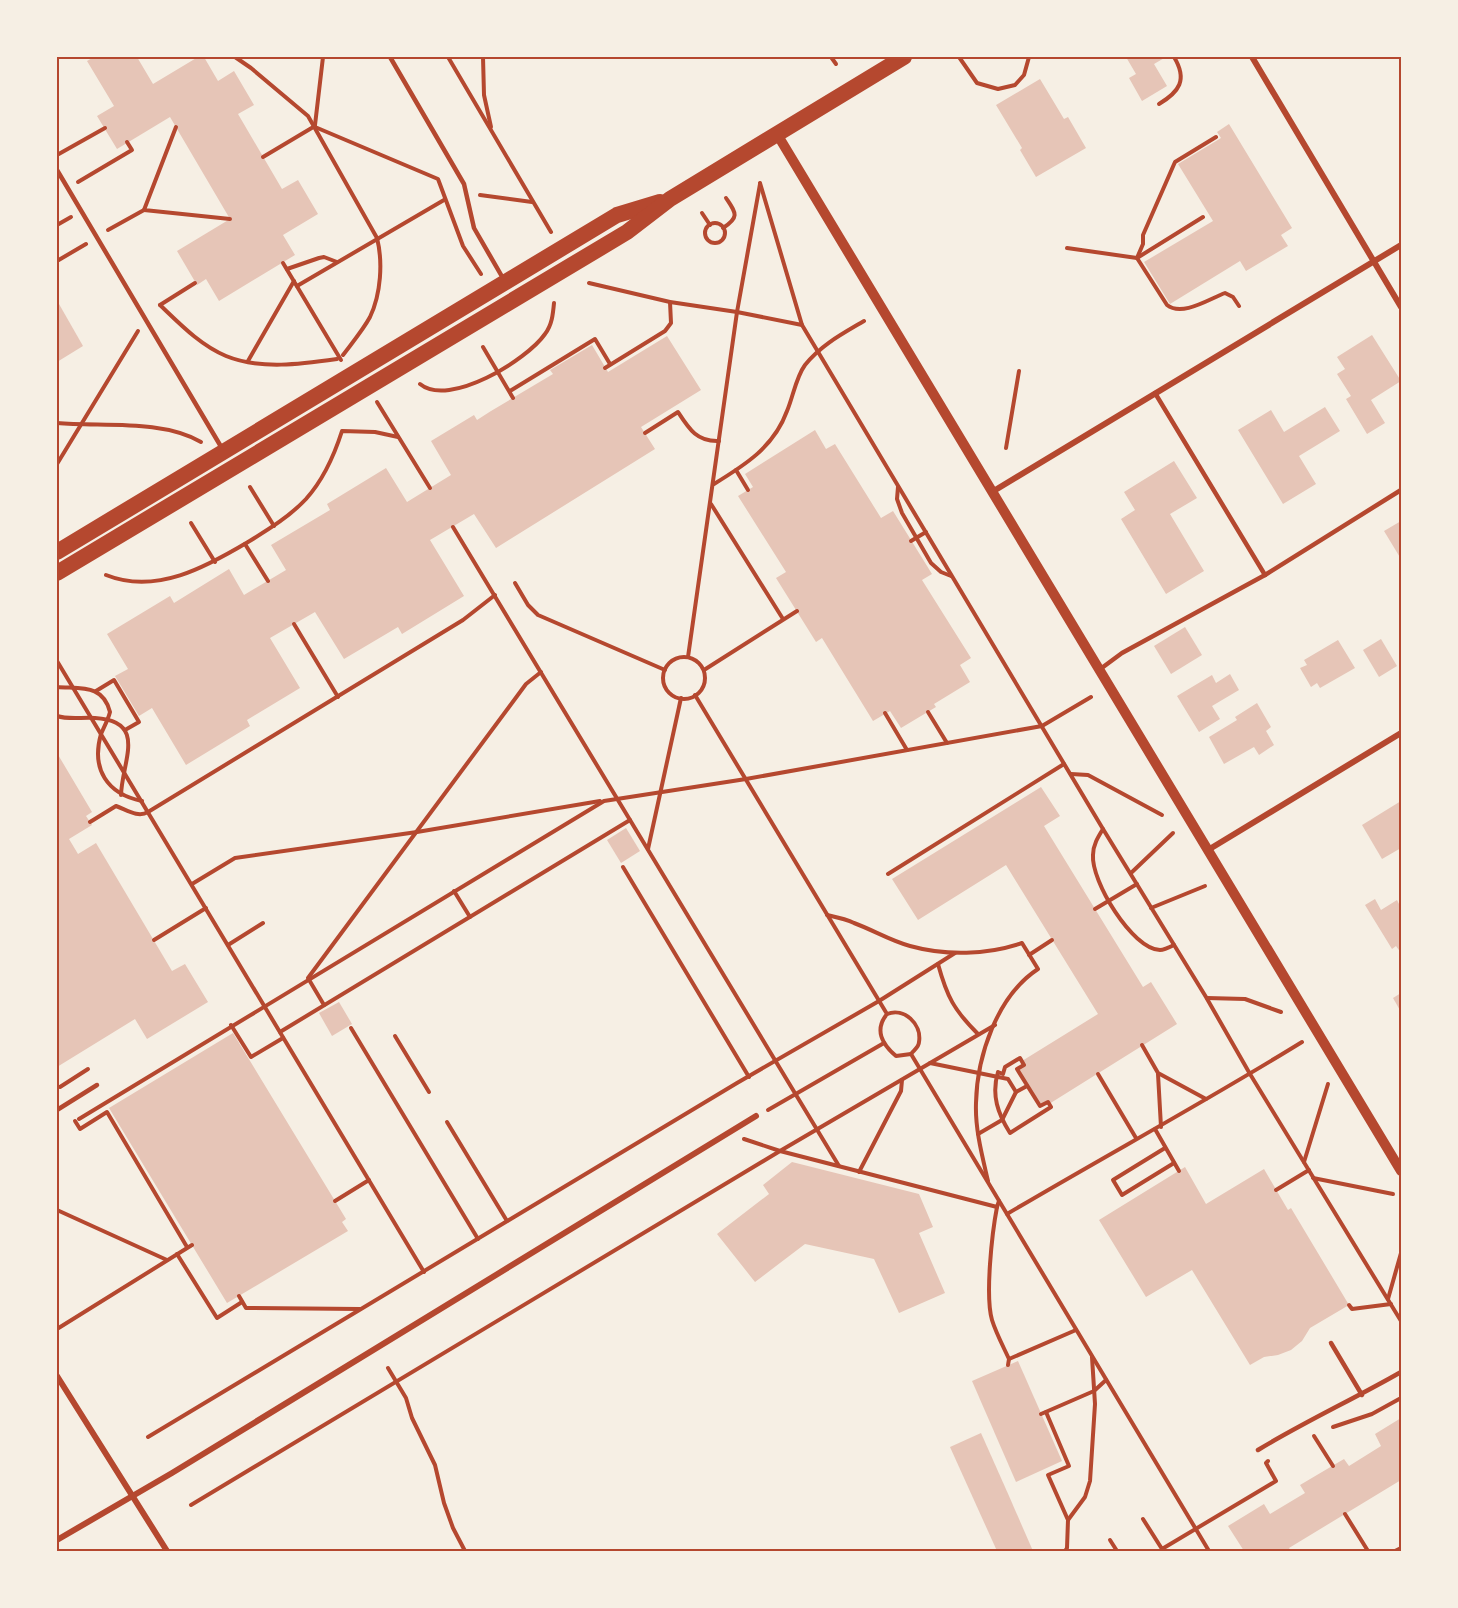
<svg xmlns="http://www.w3.org/2000/svg" width="1458" height="1608" viewBox="0 0 1458 1608" font-family="'Crimson Pro',serif">
  <rect width="100%" height="100%" fill="#f6efe4"/>
  <g fill="#e6c5b7">
    <path d="M94,57H137L153,84L198,57H204L218,81L234,71L254,105L238,114L282,189L298,180L318,214L283,235L295,255L219,301L206,279L197,285L177,251L230,219L170,117L117,149L97,116L114,106L87,61Z"/>
    <path d="M1126,57H1166L1154,64L1167,86L1142,101L1129,78L1136,74Z"/>
    <path d="M1040,79L1064,119L1068,117L1086,148L1036,177L1020,150L1022,148L996,105Z"/>
    <path d="M1229,124L1292,228L1281,235L1288,246L1246,271L1240,261L1170,304L1144,262L1213,221L1178,164L1221,138L1217,132Z"/>
    <path d="M59,304L83,346L57,362V305Z"/>
    <path d="M1372,335L1401,381L1371,400L1385,423L1367,434L1346,399L1351,396L1337,374L1345,369L1337,357Z"/>
    <path d="M667,336L701,390L641,427L655,449L496,548L474,514L430,540L464,596L402,634L398,627L344,659L315,612L270,638L300,688L247,720L250,726L186,765L152,708L139,716L115,676L128,669L107,634L170,596L174,603L229,569L244,595L286,570L271,545L330,510L327,504L386,468L407,502L451,475L431,441L474,415L477,420L491,411L553,374L550,370L592,345L608,372Z"/>
    <path d="M1325,407L1340,431L1299,456L1316,484L1283,504L1238,430L1271,410L1284,432Z"/>
    <path d="M815,430L826,449L835,444L881,518L893,511L932,574L922,580L971,658L960,665L970,682L934,704L936,707L901,728L890,711L873,721L822,638L816,642L776,578L786,572L738,496L753,487L745,474Z"/>
    <path d="M1174,461L1197,498L1170,514L1204,571L1166,594L1121,519L1135,510L1124,492Z"/>
    <path d="M1401,521V559L1384,531Z"/>
    <path d="M1185,627L1202,655L1171,674L1154,646Z"/>
    <path d="M1381,639L1397,666L1379,677L1363,650Z"/>
    <path d="M1338,640L1355,668L1320,688L1317,683L1311,687L1300,668L1307,665L1304,660Z"/>
    <path d="M1230,674L1239,690L1212,706L1220,719L1199,732L1177,696L1212,675L1216,683Z"/>
    <path d="M1257,703L1271,727L1266,731L1274,745L1259,755L1254,747L1224,764L1209,737L1237,720L1235,717Z"/>
    <path d="M57,753L92,812L86,816L92,825L69,839L78,854L96,843L172,971L185,964L208,1002L147,1039L135,1019L57,1067Z"/>
    <path d="M1041,787L1060,816L1044,826L1143,987L1151,982L1177,1024L1049,1104L1040,1106L1017,1069L1024,1065L1022,1061L1098,1014L1006,865L918,920L892,879Z"/>
    <path d="M1401,801V848L1382,859L1362,825Z"/>
    <path d="M626,828L640,851L621,863L607,840Z"/>
    <path d="M1375,899L1381,910L1397,900L1401,908V953L1396,946L1392,949L1365,905Z"/>
    <path d="M1401,993V1012L1393,998Z"/>
    <path d="M339,1002L352,1024L332,1036L319,1013Z"/>
    <path d="M233,1033L346,1219L342,1222L348,1231L227,1303L109,1108Z"/>
    <path d="M792,1162L919,1194L933,1227L919,1233L945,1293L899,1313L874,1259L805,1244L755,1282L717,1234L769,1194L763,1185Z"/>
    <path d="M1185,1167L1206,1204L1264,1169L1288,1210L1291,1208L1349,1305L1310,1328L1302,1341L1291,1350L1278,1355L1264,1357L1250,1365L1192,1270L1146,1297L1099,1220Z"/>
    <path d="M1018,1361L1062,1461L1016,1482L972,1381Z"/>
    <path d="M1401,1418V1480L1289,1548L1291,1551H1244L1228,1526L1264,1504L1270,1514L1305,1493L1300,1485L1344,1459L1349,1466L1381,1446L1375,1434Z"/>
    <path d="M981,1433L1009,1496L1033,1551H997L950,1447Z"/>
  </g>
  <g fill="none" stroke-linecap="round" stroke-linejoin="round">
    <g stroke="#b5482f" stroke-width="4">
      <path d="M235,57L251,68L308,116L377,238C383,262 381,294 370,317C363,330 352,343 343,355"/>
      <path d="M448,57L551,232"/>
      <path d="M483,57L484,95L491,127"/>
      <path d="M831,57L836,64"/>
      <path d="M959,57L977,83L998,89L1015,85L1024,75L1029,57"/>
      <path d="M1159,104C1179,92 1188,80 1174,57"/>
      <path d="M315,125L323,57"/>
      <path d="M176,127L144,210L230,219"/>
      <path d="M315,127L438,179L463,246L481,274"/>
      <path d="M1216,137L1175,162L1143,235V244L1137,258L1167,305C1182,317 1209,299 1225,293L1233,297L1239,306"/>
      <path d="M57,155L105,128"/>
      <path d="M263,157L315,126"/>
      <path d="M78,182L132,150L127,142"/>
      <path d="M760,183L802,325L1103,829L1206,997L1250,1074L1401,1321"/>
      <path d="M480,195L532,202"/>
      <path d="M702,213L710,225"/>
      <circle cx="715" cy="233" r="10"/>
      <path d="M57,225L71,217"/>
      <path d="M723,228C740,217 736,213 726,198"/>
      <path d="M108,230L144,210"/>
      <path d="M1067,248L1137,258L1203,217"/>
      <path d="M57,261L86,244"/>
      <path d="M283,263L341,360"/>
      <path d="M287,269L319,258L324,257L337,262"/>
      <path d="M589,283L670,302L737,312L802,325"/>
      <path d="M297,286L444,200"/>
      <path d="M160,305C180,324 200,345 226,356C260,370 302,364 337,359"/>
      <path d="M160,305L195,283"/>
      <path d="M483,347L513,398"/>
      <path d="M248,361L294,281"/>
      <path d="M605,368L665,331L671,323L670,302"/>
      <path d="M420,384C449,408 527,360 545,334C552,325 553,314 554,303"/>
      <path d="M510,391L595,339L610,364"/>
      <path d="M377,402L430,488"/>
      <path d="M57,423C101,427 162,419 201,442"/>
      <path d="M645,433L678,412C689,429 697,442 719,441"/>
      <path d="M1006,448L1019,371"/>
      <path d="M57,464L138,331"/>
      <path d="M736,470L748,490"/>
      <path d="M714,484C745,465 774,447 787,411C793,397 796,377 805,365C821,345 842,334 864,321"/>
      <path d="M250,487L274,526"/>
      <path d="M898,487L897,499L902,513L931,563L941,572L951,576"/>
      <path d="M711,504L783,619"/>
      <path d="M191,523L215,562"/>
      <path d="M453,527L839,1166"/>
      <path d="M911,541L926,532"/>
      <path d="M245,544L268,581"/>
      <path d="M106,575C156,595 206,567 248,542C269,529 289,517 306,499C324,479 334,456 342,431L375,432L398,437"/>
      <path d="M515,583L528,605L538,615L665,670"/>
      <path d="M57,622V633"/>
      <path d="M294,624L338,697"/>
      <path d="M688,657L737,312L760,184"/>
      <circle cx="684" cy="678" r="21"/>
      <path d="M57,661L424,1272"/>
      <path d="M704,670L797,611"/>
      <path d="M57,687C81,689 103,684 110,712C108,720 104,727 101,734C91,769 107,794 142,801"/>
      <path d="M96,691L114,680L139,722L125,730"/>
      <path d="M695,695L887,1014C874,1030 882,1044 896,1056L911,1054L1209,1551"/>
      <path d="M928,712L947,743"/>
      <path d="M885,713L907,750"/>
      <path d="M57,716C69,720 82,717 95,718C148,721 122,761 121,795"/>
      <path d="M1071,774L1088,775L1162,815"/>
      <path d="M90,822L116,806C127,810 138,818 148,812L463,620L495,595"/>
      <path d="M1103,829C1098,837 1093,845 1093,855C1091,881 1132,949 1160,950C1164,950 1170,947 1174,945"/>
      <path d="M648,849L681,698"/>
      <path d="M623,867L749,1077"/>
      <path d="M1131,873L1173,833"/>
      <path d="M888,874L1064,764"/>
      <path d="M192,884L235,858L417,832L600,801"/>
      <path d="M454,891L470,917"/>
      <path d="M1151,908L1205,886"/>
      <path d="M1095,909L1137,884"/>
      <path d="M827,915C836,917 846,919 854,923C873,930 891,941 910,946C946,956 987,955 1022,943L1038,969C997,996 977,1056 976,1103C975,1129 982,1155 988,1181"/>
      <path d="M154,940L206,908"/>
      <path d="M228,945L263,923"/>
      <path d="M1029,955L1052,940"/>
      <path d="M938,964C947,997 954,1010 978,1034"/>
      <path d="M1207,998L1245,999L1281,1012"/>
      <path d="M324,1005L308,978L526,684L541,672"/>
      <path d="M887,1014C904,1007 922,1024 919,1042C919,1047 914,1050 911,1054"/>
      <path d="M231,1025L251,1057L283,1038"/>
      <path d="M351,1028L478,1239"/>
      <path d="M280,1032L630,820"/>
      <path d="M395,1036L429,1092"/>
      <path d="M1142,1045L1158,1073L1206,1099"/>
      <path d="M1020,1058L1024,1065L1017,1069L1040,1106L1048,1102L1051,1107L1010,1133C998,1114 991,1095 998,1072L1003,1074L1005,1067Z"/>
      <path d="M930,1063L1008,1079L1016,1092L1027,1086"/>
      <path d="M1098,1074L1136,1138"/>
      <path d="M1158,1074L1161,1127"/>
      <path d="M60,1087L88,1069"/>
      <path d="M768,1110L884,1043"/>
      <path d="M79,1119L604,801L746,779L1042,726L1091,697"/>
      <path d="M75,1121L80,1129L107,1112L187,1247"/>
      <path d="M447,1122L507,1221"/>
      <path d="M1155,1129L1179,1171"/>
      <path d="M978,1134L1002,1120L1016,1092"/>
      <path d="M744,1139L780,1151L997,1207L999,1201"/>
      <path d="M1165,1148L1113,1180L1122,1195L1174,1163"/>
      <path d="M1304,1162L1328,1084"/>
      <path d="M859,1172L901,1091L902,1080"/>
      <path d="M1313,1178L1393,1194"/>
      <path d="M1276,1190L1309,1170"/>
      <path d="M335,1201L369,1180"/>
      <path d="M997,1207C992,1233 985,1296 992,1320C996,1333 1003,1346 1009,1359L1008,1365"/>
      <path d="M57,1210L167,1260"/>
      <path d="M1007,1214C1105,1156 1205,1102 1302,1042"/>
      <path d="M177,1254L217,1318L242,1302"/>
      <path d="M239,1296L246,1308L360,1309"/>
      <path d="M1388,1299L1401,1253"/>
      <path d="M1349,1305L1352,1309L1391,1304"/>
      <path d="M57,1329L192,1245"/>
      <path d="M1009,1359L1076,1330"/>
      <path d="M388,1368L406,1398L412,1418L435,1465L444,1503L453,1528L465,1551"/>
      <path d="M1046,1412L1069,1466L1048,1475L1068,1520"/>
      <path d="M1041,1414L1094,1391L1106,1380"/>
      <path d="M1333,1427L1372,1414L1401,1398"/>
      <path d="M1314,1436L1333,1466"/>
      <path d="M148,1437L737,1083L879,1001L955,953"/>
      <path d="M191,1505L780,1151L995,1025"/>
      <path d="M1345,1514L1368,1551"/>
      <path d="M1143,1519L1162,1549L1276,1481L1266,1463L1268,1461"/>
      <path d="M1110,1540L1117,1551"/>
      <path d="M1065,1551L1067,1548L1068,1520L1085,1497L1090,1481L1095,1404L1092,1357"/>
      <path d="M1395,1551L1401,1548"/>
    </g>
    <g stroke="#b5482f" stroke-width="4.5">
      <path d="M390,57L464,184L474,228L504,280"/>
      <path d="M57,170L223,450"/>
      <path d="M1155,393L1265,575"/>
      <path d="M1099,670L1122,653L1265,575L1401,490"/>
      <path d="M57,1110L97,1085"/>
      <path d="M1331,1343L1362,1395"/>
      <path d="M1258,1450C1304,1422 1354,1399 1401,1372"/>
    </g>
    <g stroke="#b5482f" stroke-width="6">
      <path d="M1252,57L1401,307"/>
      <path d="M992,492L1401,245"/>
      <path d="M1208,850L1401,733"/>
      <path d="M57,1376L167,1551"/>
      <path d="M57,1540L172,1473L756,1116"/>
    </g>
    <path stroke="#b5482f" stroke-width="10" d="M777,134L1401,1171"/>
    <g stroke="#b5482f" stroke-width="16">
      <path d="M57,552L617,215L660,202"/>
      <path d="M57,573L627,232L670,199L904,57"/>
    </g>
  </g>
  <rect width="1458" height="1608" fill="none" stroke="#f6efe4" stroke-width="117"/>
  <rect x="58" y="58" width="1342" height="1492" fill="none" stroke="#b5482f" stroke-width="2"/>
</svg>
